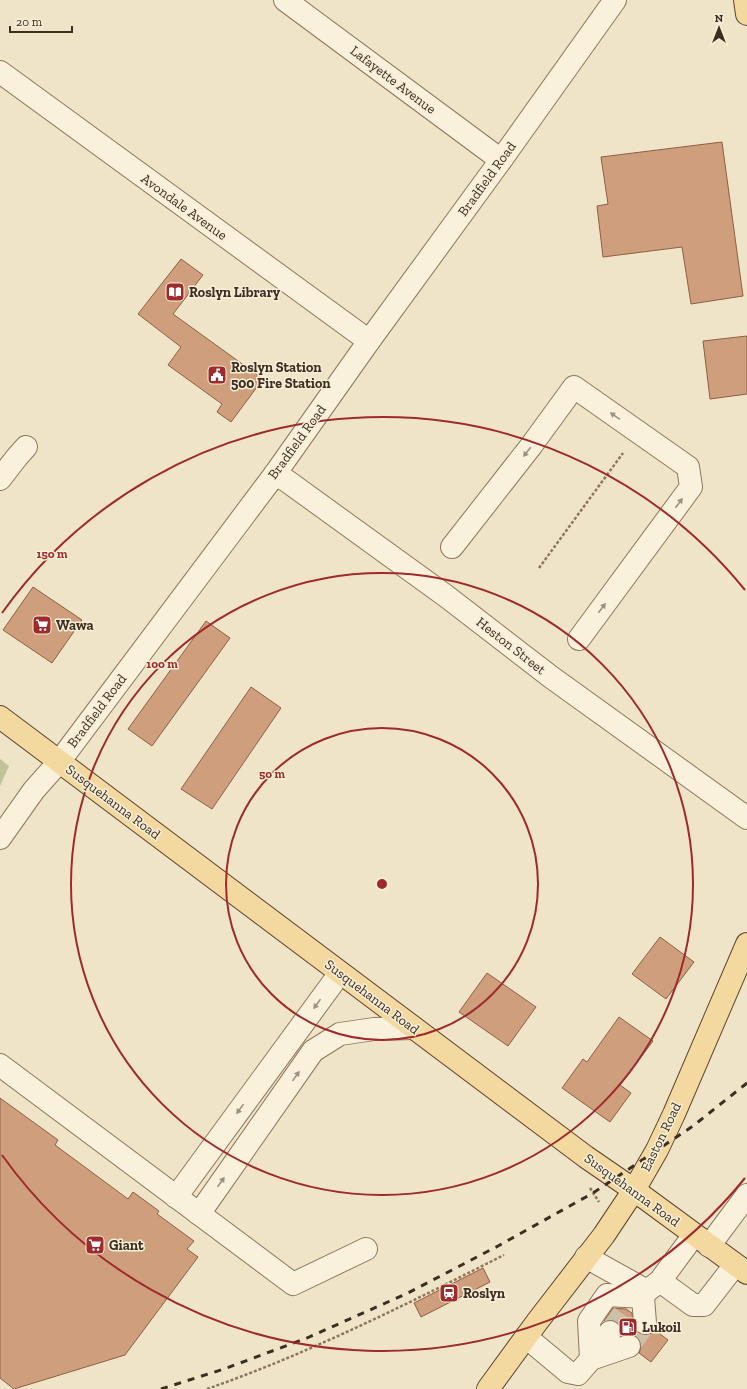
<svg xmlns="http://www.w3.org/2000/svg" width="747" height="1389" viewBox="0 0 747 1389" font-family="'Zilla Slab',serif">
  <rect width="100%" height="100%" fill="#f0e4c8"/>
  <path fill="#bfc49a" d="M0,759L9,766L0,786Z"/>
  <g fill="#cf9f7d" stroke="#8d5f41">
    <path d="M722,142L743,296L691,304L682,247L603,257L597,206L608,204L601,157Z"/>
    <path d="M181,259L203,275L173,314L263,379L231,422L217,412L222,404L168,365L181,347L138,314Z"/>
    <path d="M747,336V394L710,399L703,341Z"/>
    <path d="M33,587L82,620L52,663L3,630Z"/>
    <path d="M206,621L230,638L152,746L128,729Z"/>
    <path d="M251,687L281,708L212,809L181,789Z"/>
    <path d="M660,937L694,962L666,999L632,974Z"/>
    <path d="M487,973L536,1007L508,1046L459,1012Z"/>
    <path d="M619,1017L653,1041L620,1085L631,1093L610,1122L562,1088L583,1059L587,1062Z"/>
    <path d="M0,1098L58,1140L55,1145L128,1199L133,1192L159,1211L157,1214L194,1241L187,1249L198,1257L125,1355L14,1389L0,1378Z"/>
    <path d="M483,1268L490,1282L421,1317L414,1303Z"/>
    <path d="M613,1308L626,1309L632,1313L633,1324L635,1330L639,1334L646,1335L652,1333L655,1330L668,1340L651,1362L639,1353L641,1348V1342L637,1337L631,1334L622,1335L621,1327L617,1322L611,1320L604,1321Z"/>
  </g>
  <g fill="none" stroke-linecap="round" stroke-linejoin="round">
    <g stroke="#ccc0a6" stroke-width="22" stroke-dasharray="22 11" stroke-linecap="butt">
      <path d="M610,1332L627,1309"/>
      <path d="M629,1346L645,1323"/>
    </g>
    <g stroke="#8d765c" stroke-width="24">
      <g id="minor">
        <path d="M285,0L501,160"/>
        <path d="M0,72L369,341"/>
        <path d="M275,474L287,481L446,596L551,677L747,818"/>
        <path d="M0,479L17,457L26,447"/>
        <path d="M452,547L531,446L574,387L688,467L691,487L579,639"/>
        <path d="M0,838L34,790L59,762L275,474L369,341L501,160L615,0"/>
        <path d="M0,1065L293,1284L366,1249"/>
        <path d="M176,1197L340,973"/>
        <path d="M199,1214L313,1051L340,1034L374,1029L414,1028"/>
        <path d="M709,1246L747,1195"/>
        <path d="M586,1257L647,1291L660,1281L694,1235"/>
        <path d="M660,1281L693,1305H704L735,1265"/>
        <path d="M526,1337L568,1372L578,1374L591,1359L610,1332"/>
        <path d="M629,1346L591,1359L589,1321L607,1295L643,1297L645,1323"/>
      </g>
    </g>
    <g stroke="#5b4430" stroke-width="24">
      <g id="major">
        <path d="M745,0L747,14"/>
        <path d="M0,717L586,1157L634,1190L747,1273"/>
        <path d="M488,1389L537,1322L604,1235L634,1190L657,1150L674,1114L747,944"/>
      </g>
    </g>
    <g stroke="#8d765c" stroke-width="2.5" stroke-dasharray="3 2" stroke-linecap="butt">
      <path d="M539,568L623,453"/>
      <path d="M590,1188L599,1202"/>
      <path d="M207,1389C310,1353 407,1304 504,1255"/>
    </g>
    <use href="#minor" stroke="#faf1dc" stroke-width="22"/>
    <use href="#major" stroke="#f3d9a0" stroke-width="22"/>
    <path stroke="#3d2e20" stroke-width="3" stroke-dasharray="7 7" stroke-linecap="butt" d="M161,1389L224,1369L307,1338L408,1293L498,1246L593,1193L693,1126L747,1083"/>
  </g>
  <defs><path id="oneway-solid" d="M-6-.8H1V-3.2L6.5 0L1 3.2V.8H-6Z"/></defs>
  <g fill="#9c907e">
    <use href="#oneway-solid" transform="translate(615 416) rotate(-145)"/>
    <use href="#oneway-solid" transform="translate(527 452) rotate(128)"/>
    <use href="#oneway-solid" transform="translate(679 503) rotate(-53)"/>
    <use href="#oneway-solid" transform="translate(602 608) rotate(-53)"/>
    <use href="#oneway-solid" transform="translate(317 1004) rotate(126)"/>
    <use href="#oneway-solid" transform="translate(296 1076) rotate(-55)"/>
    <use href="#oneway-solid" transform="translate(240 1109) rotate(126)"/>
    <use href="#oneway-solid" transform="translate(221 1182) rotate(-55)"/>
  </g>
  <g fill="none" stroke="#9e2a2b" stroke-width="2">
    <circle cx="382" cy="884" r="156"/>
    <circle cx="382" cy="884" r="311"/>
    <path d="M745 1178A467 467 0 0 1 2 1155M2 613A467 467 0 0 1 745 590"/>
  </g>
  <defs>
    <g id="library-square" transform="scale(1)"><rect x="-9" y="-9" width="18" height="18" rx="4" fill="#9e2a2b" stroke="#f7eed8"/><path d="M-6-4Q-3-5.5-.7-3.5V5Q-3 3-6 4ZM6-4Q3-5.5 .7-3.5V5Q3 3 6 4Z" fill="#fff"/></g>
    <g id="civic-square" transform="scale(1)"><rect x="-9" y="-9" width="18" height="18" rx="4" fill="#9e2a2b" stroke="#f7eed8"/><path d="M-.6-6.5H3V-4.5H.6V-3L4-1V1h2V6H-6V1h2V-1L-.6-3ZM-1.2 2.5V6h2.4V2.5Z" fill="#fff"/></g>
    <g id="supermarket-square" transform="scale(1)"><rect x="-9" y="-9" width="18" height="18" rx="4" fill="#9e2a2b" stroke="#f7eed8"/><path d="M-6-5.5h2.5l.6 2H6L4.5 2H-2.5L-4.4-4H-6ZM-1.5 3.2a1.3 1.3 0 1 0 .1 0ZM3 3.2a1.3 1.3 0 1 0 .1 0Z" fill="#fff"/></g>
    <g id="station-square" transform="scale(1)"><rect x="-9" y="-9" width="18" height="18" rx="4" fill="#9e2a2b" stroke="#f7eed8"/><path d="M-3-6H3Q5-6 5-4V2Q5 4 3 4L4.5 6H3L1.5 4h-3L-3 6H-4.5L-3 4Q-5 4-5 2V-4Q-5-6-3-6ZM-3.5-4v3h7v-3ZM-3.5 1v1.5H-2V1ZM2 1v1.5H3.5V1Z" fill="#fff"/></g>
    <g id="fuel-square" transform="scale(1)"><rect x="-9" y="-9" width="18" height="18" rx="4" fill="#9e2a2b" stroke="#f7eed8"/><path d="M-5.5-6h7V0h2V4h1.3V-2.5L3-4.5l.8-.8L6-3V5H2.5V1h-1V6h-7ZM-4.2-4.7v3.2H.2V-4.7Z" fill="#fff"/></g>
  </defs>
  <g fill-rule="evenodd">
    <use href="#library-square" x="175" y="292"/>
    <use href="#civic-square" x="217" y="375"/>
    <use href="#supermarket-square" x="42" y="625"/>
    <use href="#supermarket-square" x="95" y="1245"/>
    <use href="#station-square" x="449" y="1293"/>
    <use href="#fuel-square" x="628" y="1327"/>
  </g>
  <g text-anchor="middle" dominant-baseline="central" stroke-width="3" stroke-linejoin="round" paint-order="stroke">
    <g font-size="14" fill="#3d2e20" stroke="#f7eed8">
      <text transform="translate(393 80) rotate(37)">Lafayette Avenue</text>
      <text transform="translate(487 179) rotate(-54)">Bradfield Road</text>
      <text transform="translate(184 207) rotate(36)">Avondale Avenue</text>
      <text transform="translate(297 442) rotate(-54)">Bradfield Road</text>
      <text transform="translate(511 646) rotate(38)">Heston Street</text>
      <text transform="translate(97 711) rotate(-53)">Bradfield Road</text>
      <text transform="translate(113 802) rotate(37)">Susquehanna Road</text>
      <text transform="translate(372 997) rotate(37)">Susquehanna Road</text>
      <text transform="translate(661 1137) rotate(-64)">Easton Road</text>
      <text transform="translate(632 1190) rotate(36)">Susquehanna Road</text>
    </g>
    <g font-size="14" font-weight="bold" fill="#3d2e20" stroke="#f7eed8" text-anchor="start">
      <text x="189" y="292">Roslyn Library</text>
      <text x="231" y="367">Roslyn Station<tspan x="231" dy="16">500 Fire Station</tspan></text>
      <text x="56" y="625">Wawa</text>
      <text x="109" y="1245">Giant</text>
      <text x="463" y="1293">Roslyn</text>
      <text x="642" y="1327">Lukoil</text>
    </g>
  </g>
  <circle cx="382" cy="884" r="6" fill="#9e2a2b" stroke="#f7eed8" stroke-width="2"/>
  <g font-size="12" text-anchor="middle" font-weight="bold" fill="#9e2a2b" stroke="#f7eed8" stroke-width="3" stroke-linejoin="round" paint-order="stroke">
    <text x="52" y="558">150 m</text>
    <text x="162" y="668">100 m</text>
    <text x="272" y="778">50 m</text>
  </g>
  <g transform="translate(719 28)" stroke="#f7eed8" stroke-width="3" paint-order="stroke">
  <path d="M0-3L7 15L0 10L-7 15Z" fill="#3d2e20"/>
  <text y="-6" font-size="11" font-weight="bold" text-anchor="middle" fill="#3d2e20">N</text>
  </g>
  <path d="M10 26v6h62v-6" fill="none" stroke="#3d2e20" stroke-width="2"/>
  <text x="16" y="26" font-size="12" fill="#3d2e20" stroke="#f7eed8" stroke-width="3" paint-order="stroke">20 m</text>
</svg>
